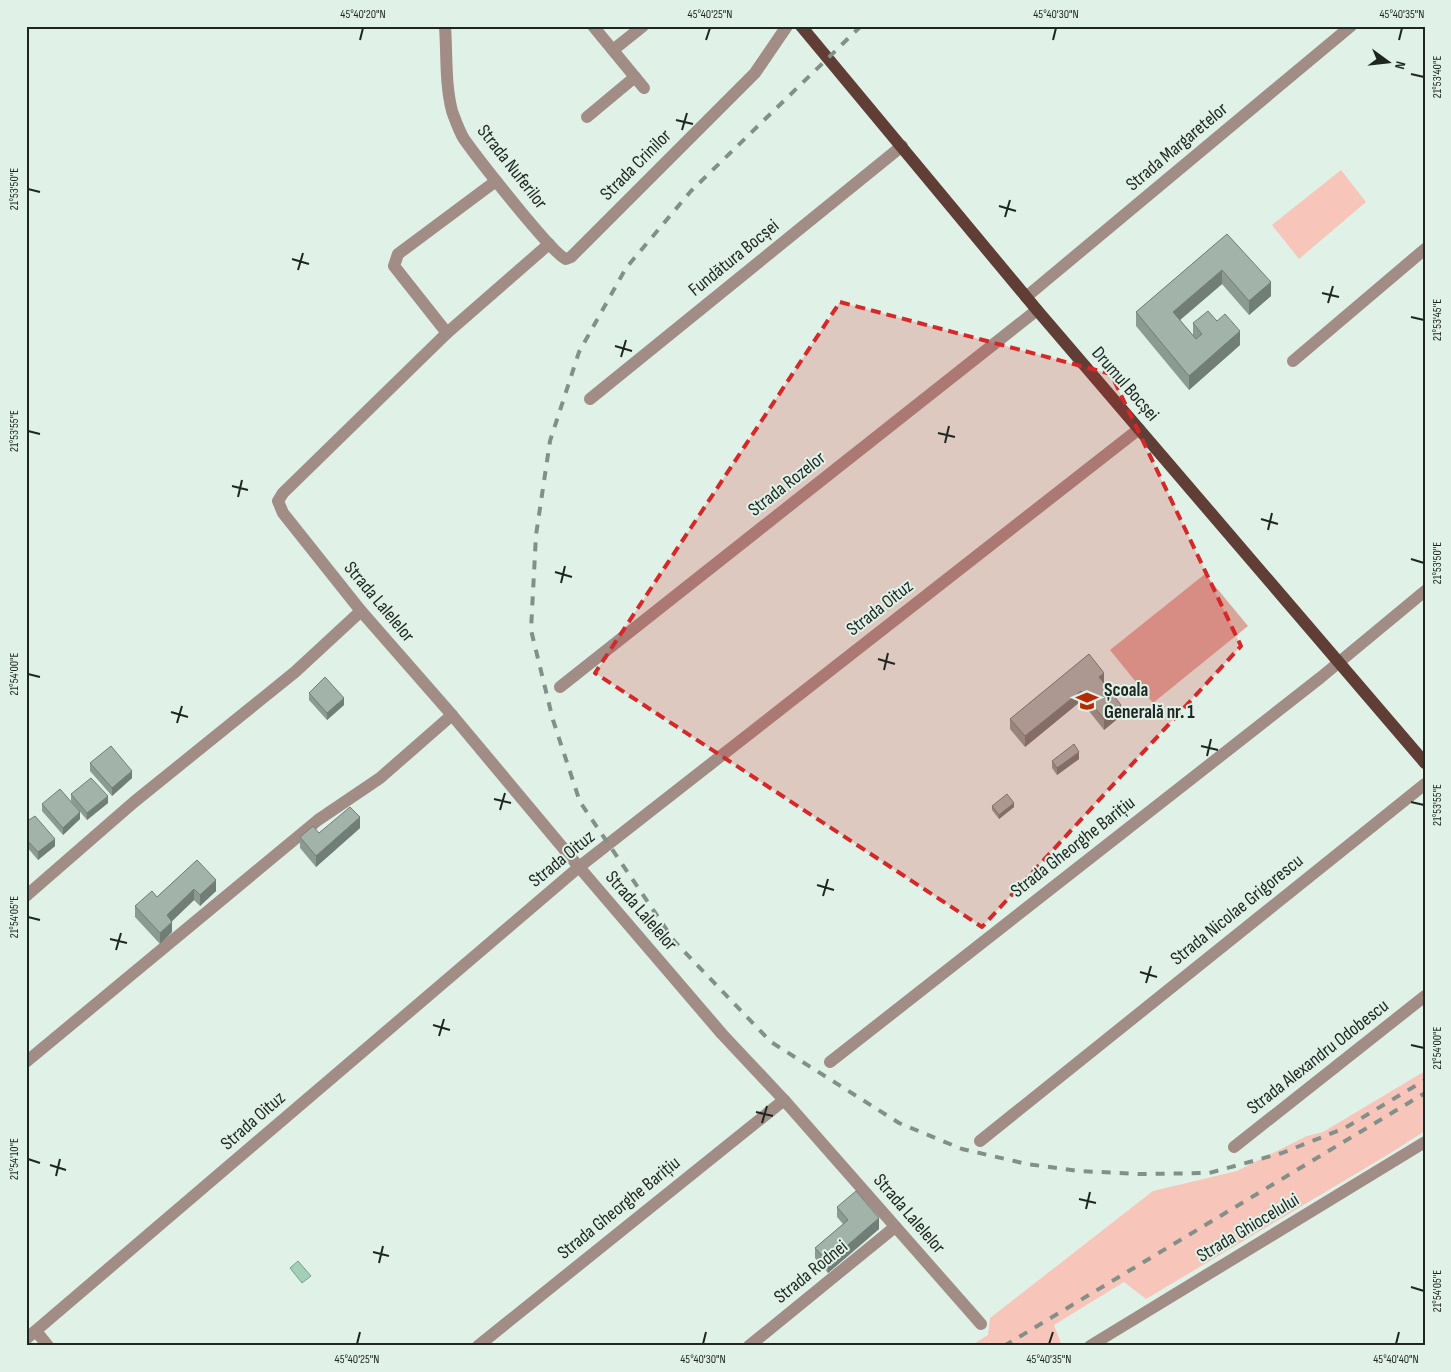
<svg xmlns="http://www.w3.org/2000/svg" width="1451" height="1372" viewBox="0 0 1451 1372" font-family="'Sofia Sans Condensed',sans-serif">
  <rect width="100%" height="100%" fill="#e0f2e8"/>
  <g fill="#f7c5b9">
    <path d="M1341,170L1366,202L1299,259L1272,225Z"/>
    <path d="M1425,1071V1131L1389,1154L1146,1299L1124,1282L1054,1325L1062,1346H970L988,1335L990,1318L1153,1191L1237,1171L1307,1136L1323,1132Z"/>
  </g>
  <path fill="#d7a79b" d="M1205,574L1248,626L1153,703L1110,650Z"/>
  <path fill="#a1cfb7" stroke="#7a9c8a" d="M298,1261L311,1276L302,1283L290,1268Z"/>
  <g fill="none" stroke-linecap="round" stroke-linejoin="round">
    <g stroke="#a18c86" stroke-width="12">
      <path d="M445,26C447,54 445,84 452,111C455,119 459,131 464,139C476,156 552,254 566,259L571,257L755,73L787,26"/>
      <path d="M593,26L644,88"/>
      <path d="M613,50L643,26"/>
      <path d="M587,117L635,77"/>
      <path d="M549,244L447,333L283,493L278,501L283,513L361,611L452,715L579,867L722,1034L784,1100L981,1324"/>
      <path d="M1026,297L1351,26"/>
      <path d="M447,333L394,266L398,254L496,181"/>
      <path d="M1293,361L1425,249"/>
      <path d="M590,399L902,146"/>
      <path d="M560,687L1037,310"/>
      <path d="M26,896L134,802L295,672L361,611"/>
      <path d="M26,1062L318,820L380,778L452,715"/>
      <path d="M830,1062L1320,678L1425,591"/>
      <path d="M980,1141L1425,784"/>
      <path d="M1234,1147L1425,996"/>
      <path d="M36,1331L48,1346"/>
      <path d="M26,1339L579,867L1139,429"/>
      <path d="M478,1346L784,1100"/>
      <path d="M749,1346L895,1227"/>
      <path d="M1090,1346L1425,1142"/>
    </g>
    <path stroke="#603e35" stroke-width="12" d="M801,26L1037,310L1425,763"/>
    <g stroke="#839089" stroke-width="4" stroke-dasharray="9 9" stroke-linecap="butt">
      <path d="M861,26L691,191L626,268L579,352L550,441L536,535L531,630L553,720L580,802L675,942L771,1042L899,1123L962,1149L1027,1164L1079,1171L1140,1174L1209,1173L1282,1153L1345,1128L1425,1080"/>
      <path d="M1004,1346L1425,1093"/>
    </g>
  </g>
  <g fill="#8b9b92">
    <path d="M1227,234L1271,296L1249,315L1222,284L1180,320L1193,335V323L1217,321L1240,345L1189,390L1136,326V312Z"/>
    <path d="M1089,654L1121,716L1104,730L1081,701L1025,747L1010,729V719Z"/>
    <path d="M309,693L344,705L327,720L309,700Z"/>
    <path d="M1079,759L1057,775L1052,768V761Z"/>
    <path d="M90,763L132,778L112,796L90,771Z"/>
    <path d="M71,794L108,803L87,820L71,801Z"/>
    <path d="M42,804L80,819L63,835L42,811Z"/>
    <path d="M992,806L1014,807L999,819L992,810Z"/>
    <path d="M26,822L55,846L38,860L26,846Z"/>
    <path d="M360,828L316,867L300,848V837Z"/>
    <path d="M197,860L216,891L200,906L194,900L172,921V932L160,944L135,917V906L157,897Z"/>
    <path d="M837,1207L879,1229L828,1273L815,1258V1248L843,1224L837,1217Z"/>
  </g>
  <g fill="#717e77">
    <path d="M1222,270V284L1173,326V312Z"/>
    <path d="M1271,282V296L1249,315V301Z"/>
    <path d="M1240,331V345L1189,390V376Z"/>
    <path d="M1104,673V683L1099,688V677Z"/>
    <path d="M1081,691V701L1025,747V736Z"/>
    <path d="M344,698V705L327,720V713Z"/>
    <path d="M1121,705V716L1104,730V719Z"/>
    <path d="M1079,752V759L1057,775V768Z"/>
    <path d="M132,771V778L112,796V788Z"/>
    <path d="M108,796V803L87,820V813Z"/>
    <path d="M1014,803V807L999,819V815Z"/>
    <path d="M80,812V819L63,835V828Z"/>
    <path d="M360,817V828L316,867V856Z"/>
    <path d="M55,839V846L38,860V852Z"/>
    <path d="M216,880V891L200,906V895Z"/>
    <path d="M194,889V900L167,926V915Z"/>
    <path d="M172,922V932L160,944V933Z"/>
    <path d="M879,1218V1229L828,1273V1262Z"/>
  </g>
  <g fill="#a2b4aa" stroke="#717e77">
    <path d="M1227,234L1271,282L1249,301L1222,270L1173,312L1196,339L1202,334L1193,323L1208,311L1217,321L1225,314L1240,331L1189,376L1136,312Z"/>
    <path d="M1089,654L1104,673L1099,677L1121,705L1104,719L1081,691L1025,736L1010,719Z"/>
    <path d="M325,677L344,698L327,713L309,693Z"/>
    <path d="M1074,744L1079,752L1057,768L1052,761Z"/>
    <path d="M111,746L132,771L112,788L90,763Z"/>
    <path d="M91,778L108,796L87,813L71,794Z"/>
    <path d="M60,789L80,812L63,828L42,804Z"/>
    <path d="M1007,794L1014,803L999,815L992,806Z"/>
    <path d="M350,807L360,817L316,856L300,837L313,826L319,833Z"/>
    <path d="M35,816L55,839L38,852L26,839V822Z"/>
    <path d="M197,860L216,880L200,895L194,889L167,915L172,922L160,933L135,906L152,891L157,897Z"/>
    <path d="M856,1191L879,1218L828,1262L815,1248L848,1220L837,1207Z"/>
  </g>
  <path fill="#d62828" fill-opacity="0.2" stroke="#d62828" stroke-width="4" stroke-dasharray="10 6" stroke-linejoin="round" d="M840,302L1111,374L1241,646L982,927L595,673Z"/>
  <path fill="none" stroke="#1f2622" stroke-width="2" d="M360,40L363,28M706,40L710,28M1053,40L1056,28M1399,40L1402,28M1411,74L1424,77M676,120L693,124M682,130L687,113M28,189L40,192M999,206L1016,211M1005,217L1010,200M292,259L309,264M298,270L303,253M1322,293L1339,297M1328,303L1333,286M1411,317L1424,320M615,346L632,351M621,357L626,340M28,431L40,434M938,433L955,437M945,443L949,426M232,486L248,490M238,497L242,480M1261,519L1278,524M1268,530L1272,513M1411,559L1424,563M555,572L572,577M561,583L565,566M878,659L895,664M884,670L888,653M28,674L40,677M171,712L188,717M177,723L182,706M1201,746L1218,750M1207,756L1211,739M494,799L511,803M1411,802L1424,805M500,810L505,793M817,885L834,890M823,896L828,879M28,917L40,920M110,939L127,943M116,950L121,933M1140,972L1157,977M1146,983L1151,966M433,1025L450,1030M439,1036L444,1019M1411,1045L1424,1048M756,1112L773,1116M762,1123L767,1106M28,1159L40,1163M50,1165L66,1170M56,1176L60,1159M1079,1199L1096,1203M1086,1209L1090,1192M373,1252L389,1256M379,1263L383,1246M1411,1287L1424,1291M357,1344L360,1332M703,1344L706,1332M1049,1344L1053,1332M1396,1344L1399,1332"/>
  <defs>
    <g id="school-bare" transform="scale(1.725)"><path d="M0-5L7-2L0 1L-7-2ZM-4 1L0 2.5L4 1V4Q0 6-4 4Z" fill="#b62b05" stroke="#e0f2e8" stroke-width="2.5" paint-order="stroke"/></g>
  </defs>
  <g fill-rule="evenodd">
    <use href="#school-bare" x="1087" y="701"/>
  </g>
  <g text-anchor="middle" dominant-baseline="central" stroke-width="4" stroke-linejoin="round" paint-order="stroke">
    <g font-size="19" fill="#1f2622" stroke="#e0f2e8">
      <text transform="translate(1177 147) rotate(-40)">Strada Margaretelor</text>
      <text transform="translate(636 165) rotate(-45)">Strada Crinilor</text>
      <text transform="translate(512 167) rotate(52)">Strada Nuferilor</text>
      <text transform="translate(734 258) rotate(-39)">Fundătura Bocșei</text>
      <text transform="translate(1125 384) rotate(49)">Drumul Bocșei</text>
      <text transform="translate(787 484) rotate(-38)">Strada Rozelor</text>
      <text transform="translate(379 602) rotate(50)">Strada Lalelelor</text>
      <text transform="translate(880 608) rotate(-38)">Strada Oituz</text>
      <text transform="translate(1073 847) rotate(-38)">Strada Gheorghe Barițiu</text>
      <text transform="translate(562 859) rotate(-39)">Strada Oituz</text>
      <text transform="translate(1237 910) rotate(-39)">Strada Nicolae Grigorescu</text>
      <text transform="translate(641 911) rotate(49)">Strada Lalelelor</text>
      <text transform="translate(1318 1057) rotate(-38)">Strada Alexandru Odobescu</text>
      <text transform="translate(253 1121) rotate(-41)">Strada Oituz</text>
      <text transform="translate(619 1208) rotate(-39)">Strada Gheorghe Barițiu</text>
      <text transform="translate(909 1214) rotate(49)">Strada Lalelelor</text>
      <text transform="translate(1248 1228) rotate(-31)">Strada Ghiocelului</text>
      <text transform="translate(811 1272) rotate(-39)">Strada Rodnei</text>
    </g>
    <g font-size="19" font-weight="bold" fill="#1f2622" stroke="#e0f2e8" text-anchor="start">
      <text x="1104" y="690">Școala<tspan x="1104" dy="22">Generală nr. 1</tspan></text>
    </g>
  </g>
  <rect width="1451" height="1372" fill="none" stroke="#e0f2e8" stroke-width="55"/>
  <g transform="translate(1388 62) rotate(105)" stroke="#e0f2e8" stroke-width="4" paint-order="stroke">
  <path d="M0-4L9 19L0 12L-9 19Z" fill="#1f2622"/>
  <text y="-8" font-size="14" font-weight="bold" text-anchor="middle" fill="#1f2622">N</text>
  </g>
  <rect x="28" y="28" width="1396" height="1316" fill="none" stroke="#1f2622" stroke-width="2"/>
  <g font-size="12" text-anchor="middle" fill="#1f2622">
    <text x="363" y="18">45°40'20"N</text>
    <text x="710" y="18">45°40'25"N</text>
    <text x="1056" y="18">45°40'30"N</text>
    <text x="1402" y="18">45°40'35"N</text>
    <text transform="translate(1437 77) rotate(-90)" y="4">21°53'40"E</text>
    <text transform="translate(14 189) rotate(-90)" y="4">21°53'50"E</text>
    <text transform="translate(1437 320) rotate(-90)" y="4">21°53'45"E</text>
    <text transform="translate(14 431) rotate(-90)" y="4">21°53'55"E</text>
    <text transform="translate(1437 563) rotate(-90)" y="4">21°53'50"E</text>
    <text transform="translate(14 674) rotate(-90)" y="4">21°54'00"E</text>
    <text transform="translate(1437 805) rotate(-90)" y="4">21°53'55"E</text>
    <text transform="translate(14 917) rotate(-90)" y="4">21°54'05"E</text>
    <text transform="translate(1437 1048) rotate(-90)" y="4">21°54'00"E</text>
    <text transform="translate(14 1159) rotate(-90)" y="4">21°54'10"E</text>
    <text transform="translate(1437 1291) rotate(-90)" y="4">21°54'05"E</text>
    <text x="357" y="1363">45°40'25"N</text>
    <text x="703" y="1363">45°40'30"N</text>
    <text x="1049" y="1363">45°40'35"N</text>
    <text x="1396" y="1363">45°40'40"N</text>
  </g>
</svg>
